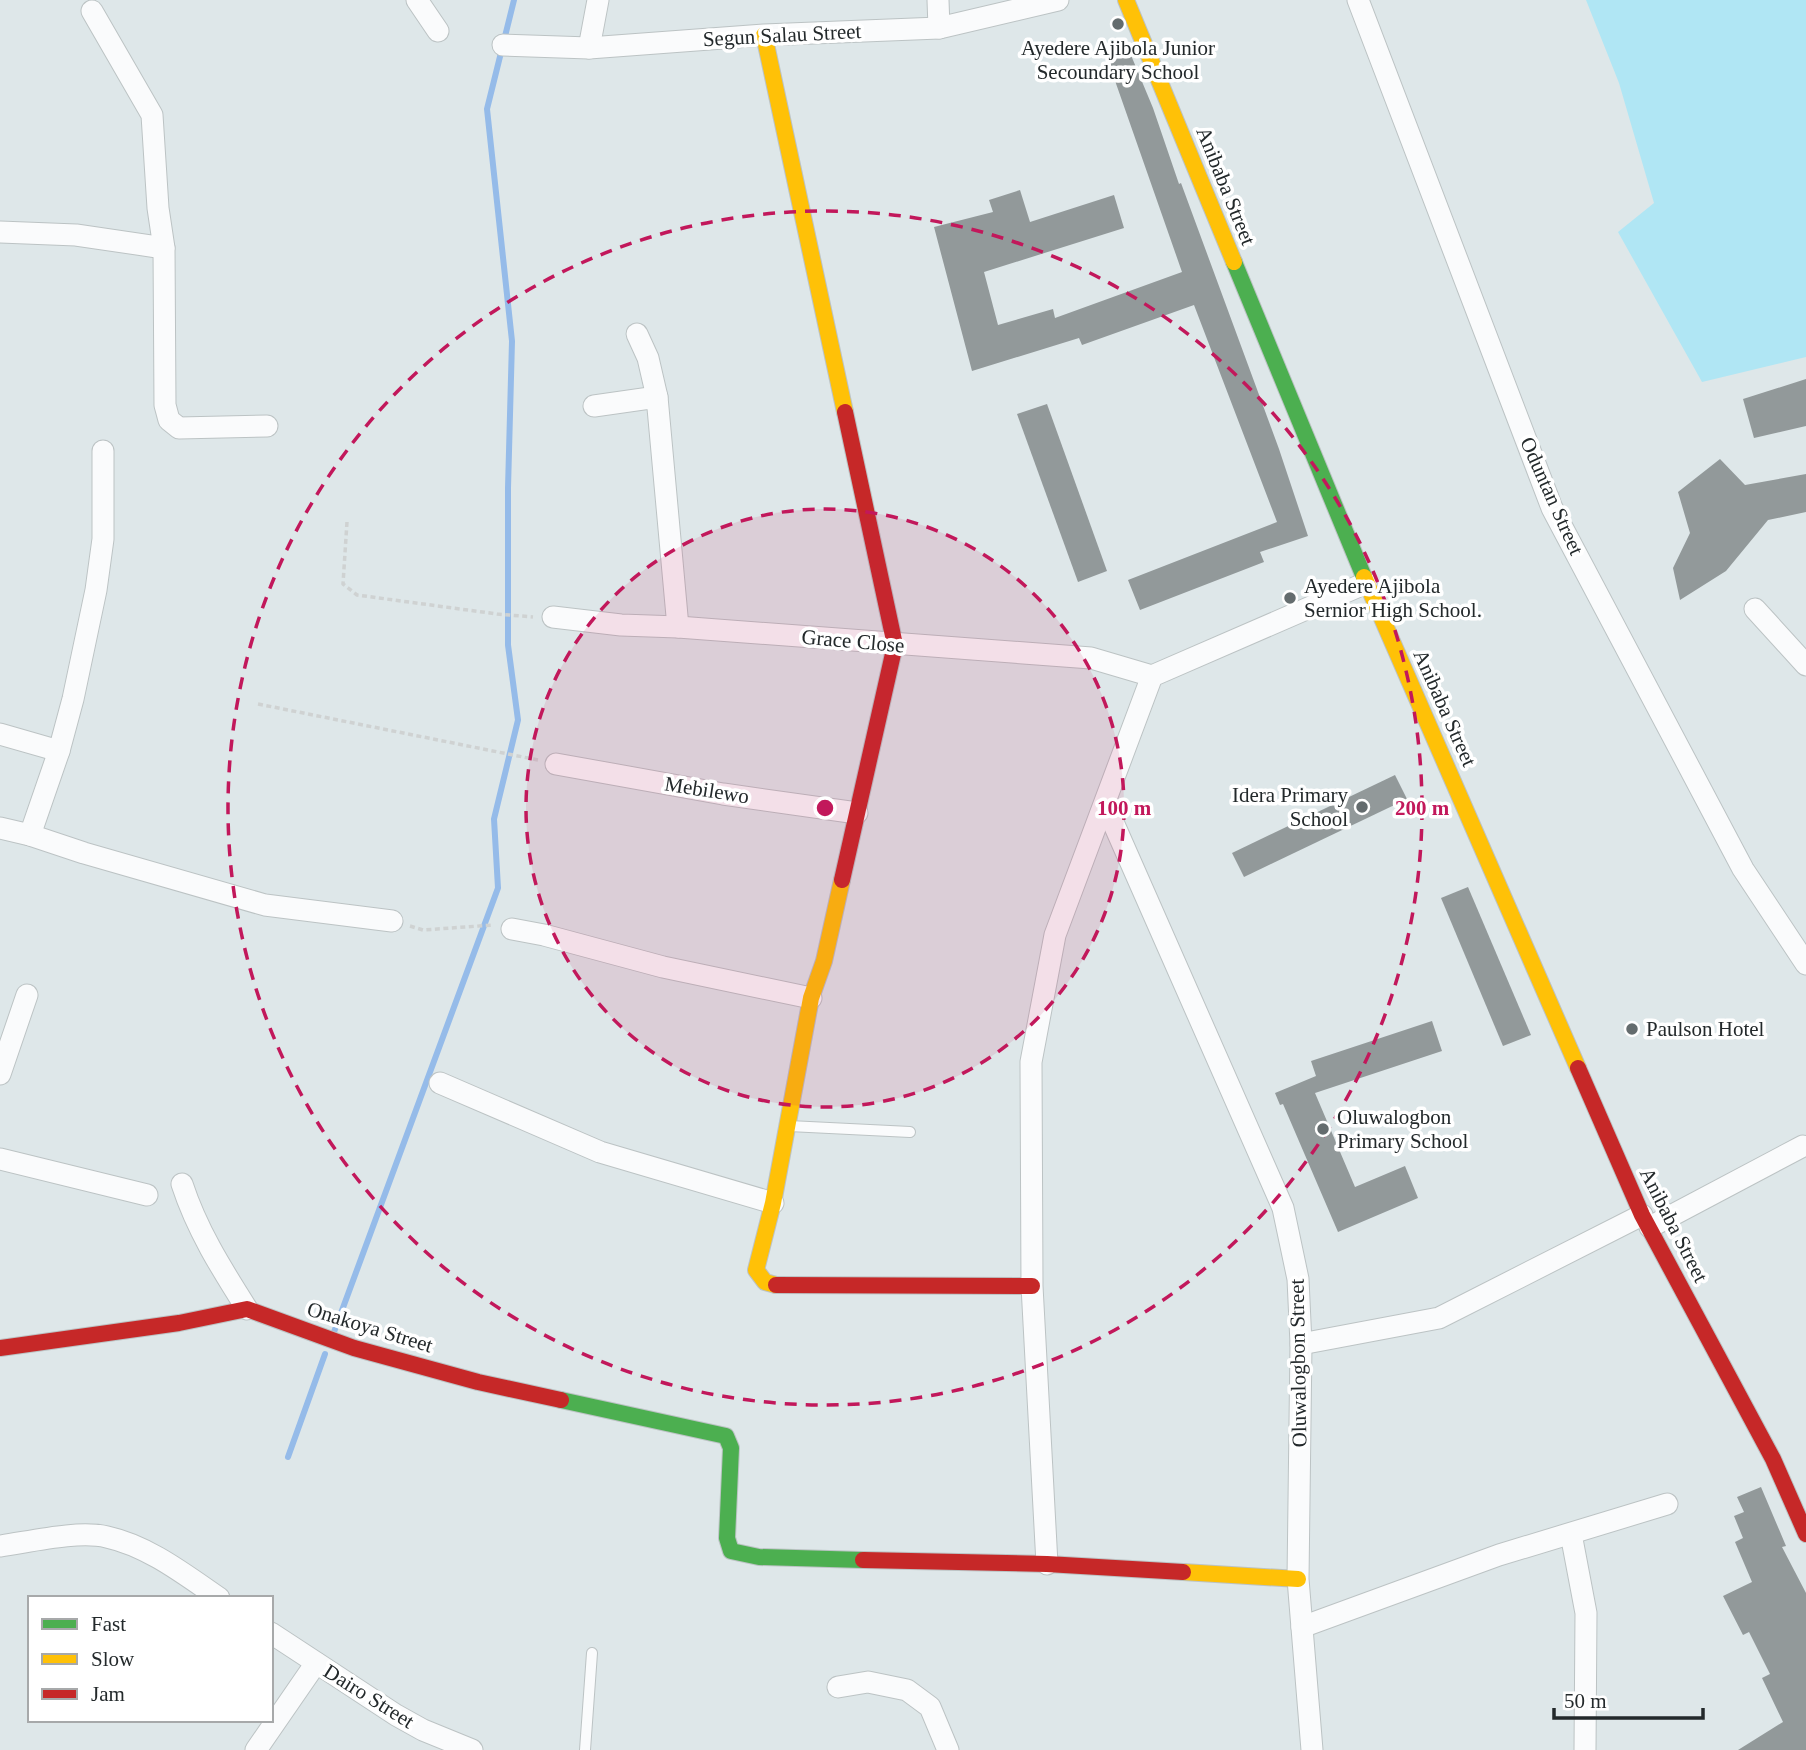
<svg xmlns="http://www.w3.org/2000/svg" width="1806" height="1750" viewBox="0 0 1806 1750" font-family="Georgia,serif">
  <rect width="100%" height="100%" fill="#dee7e9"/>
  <path fill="#b0e6f4" d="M1586,0H1806V357L1702,382L1618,232L1654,203L1619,83Z"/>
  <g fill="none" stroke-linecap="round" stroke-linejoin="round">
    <g stroke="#95bbe9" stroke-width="6">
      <path d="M334,1332L498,888L494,819L518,720L508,645V488L512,341L487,109L514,0"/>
      <path d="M288,1457L325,1354"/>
    </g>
  </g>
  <g fill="#92999a">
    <path d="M1128,48L1153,108L1179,184L1181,183L1279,449L1308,536L1260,552L1264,562L1140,610L1128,580L1277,522L1194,305L1082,345L1079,338L972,371L934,227L993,212L989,200L1020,190L1030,222L1114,195L1124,228L984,272L998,325L1053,309L1055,318L1182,272L1106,55Z"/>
    <path d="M1806,379V426L1754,438L1743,399Z"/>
    <path d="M1047,404L1107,571L1078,582L1017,414Z"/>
    <path d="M1720,459L1745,485L1806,474V512L1768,520L1726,571L1680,600L1673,568L1690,533L1678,492Z"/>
    <path d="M1395,775L1407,799L1244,877L1232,853Z"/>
    <path d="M1468,887L1531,1035L1503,1046L1441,898Z"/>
    <path d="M1432,1021L1442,1051L1315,1093L1355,1187L1405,1166L1418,1198L1338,1232L1283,1104L1280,1105L1275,1093L1316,1076L1311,1061Z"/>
    <path d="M1761,1487L1786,1546L1782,1547L1806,1593V1750H1738L1783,1722L1762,1678L1770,1674L1749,1632L1743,1635L1723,1596L1752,1582L1735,1542L1743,1538L1734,1516L1744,1512L1737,1497Z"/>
  </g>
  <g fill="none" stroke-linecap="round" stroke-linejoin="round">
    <g stroke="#bcc3c4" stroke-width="12">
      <g id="lane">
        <path d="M789,1126L910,1132"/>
        <path d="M585,1750L592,1653"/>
      </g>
    </g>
    <g stroke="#bcc3c4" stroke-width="23">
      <g id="street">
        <path d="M417,0L438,31"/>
        <path d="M938,0L939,28"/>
        <path d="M1358,0L1552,508L1743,869L1806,964"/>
        <path d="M503,45L589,48L764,35L939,28L1058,0"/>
        <path d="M589,48L598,0"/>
        <path d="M0,232L76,235L164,248L158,208L152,115L92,11"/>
        <path d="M164,248L165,405L169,420L179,428L267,426"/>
        <path d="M637,334L648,358L657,397"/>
        <path d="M594,406L657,397L678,627"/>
        <path d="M1755,609L1806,665"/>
        <path d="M553,617L621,625L678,627L1091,658L1152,676"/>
        <path d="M0,734L59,751"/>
        <path d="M556,764L723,794L857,813"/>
        <path d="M1105,804L1283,1208L1298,1279L1301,1344L1298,1579L1312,1750"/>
        <path d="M0,828L30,835L84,853L265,905L392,921"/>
        <path d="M30,835L59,751L73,699L96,590L103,539V451"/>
        <path d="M512,929L544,935L663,967L811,998"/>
        <path d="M0,1074L27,995"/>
        <path d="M440,1083L600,1152L773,1203"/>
        <path d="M0,1159L147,1195"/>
        <path d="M182,1184C197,1230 221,1268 247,1309"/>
        <path d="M1650,1227L1803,1146"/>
        <path d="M1301,1344L1439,1318L1642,1215"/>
        <path d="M1571,1534L1586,1613L1585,1750"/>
        <path d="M0,1546C29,1542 78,1530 107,1537C148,1546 184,1574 219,1598"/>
        <path d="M1047,1564L1032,1286L1031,1062L1055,935L1152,676L1366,583"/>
        <path d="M1302,1627L1499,1555L1667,1504"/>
        <path d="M271,1633L396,1715L423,1730L472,1750"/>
        <path d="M838,1687L868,1682L907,1690L930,1707L948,1750"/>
        <path d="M256,1750L316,1663"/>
      </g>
    </g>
    <g stroke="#bcc3c4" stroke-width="18">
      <g id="fast">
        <path d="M1234,262L1364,577"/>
        <path d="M561,1400L726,1436L731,1448L727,1538L731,1551L759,1557L863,1560"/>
      </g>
    </g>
    <g stroke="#bcc3c4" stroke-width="18">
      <g id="slow">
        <path d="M1126,0L1234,262"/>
        <path d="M764,35L845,412"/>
        <path d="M1364,577L1578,1068"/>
        <path d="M776,1285L765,1282L756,1270L773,1203L811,998L824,961L842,880"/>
        <path d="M1183,1572L1298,1579"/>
      </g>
    </g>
    <g stroke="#bcc3c4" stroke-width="18">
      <g id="jam">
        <path d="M842,880L895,645L845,412"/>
        <path d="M1578,1068L1642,1215L1773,1459L1806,1534"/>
        <path d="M776,1285L1032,1286"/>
        <path d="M0,1348L179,1323L247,1309L354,1348L478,1382L561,1400"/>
        <path d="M863,1560L1047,1564L1183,1572"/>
      </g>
    </g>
    <g stroke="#cfd2d2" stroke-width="3.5" stroke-dasharray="5 3.5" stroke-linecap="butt">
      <path d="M347,522L343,584L357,595L497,614L533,617"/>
      <path d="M258,704L538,760"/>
      <path d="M410,926L423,930L493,925"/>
    </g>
    <use href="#lane" stroke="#fafbfc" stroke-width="10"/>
    <use href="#street" stroke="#fafbfc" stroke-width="21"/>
    <use href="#fast" stroke="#4caf50" stroke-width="16"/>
    <use href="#slow" stroke="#ffc107" stroke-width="16"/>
    <use href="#jam" stroke="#c62828" stroke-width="16"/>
  </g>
  <circle cx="825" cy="808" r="299" fill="#c2185b" fill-opacity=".12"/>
  <g fill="none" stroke="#c2185b" stroke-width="3.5" stroke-dasharray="12 9">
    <circle cx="825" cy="808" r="299"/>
    <circle cx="825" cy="808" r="597"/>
  </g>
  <g fill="#646c6e" stroke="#fff" stroke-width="2.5">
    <circle cx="1118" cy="24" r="7"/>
    <circle cx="1290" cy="598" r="7"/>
    <circle cx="1362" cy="807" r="7"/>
    <circle cx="1632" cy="1029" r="7"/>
    <circle cx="1323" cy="1129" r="7"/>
  </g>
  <g text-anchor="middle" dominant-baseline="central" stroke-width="7" stroke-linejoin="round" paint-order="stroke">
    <g font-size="21" fill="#23292b" stroke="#fff">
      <text transform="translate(782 35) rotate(-3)">Segun Salau Street</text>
      <text transform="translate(1226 186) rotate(68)">Anibaba Street</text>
      <text transform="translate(1552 496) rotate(66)">Oduntan Street</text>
      <text transform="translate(853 641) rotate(5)">Grace Close</text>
      <text transform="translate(1445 708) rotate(66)">Anibaba Street</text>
      <text transform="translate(707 790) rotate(9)">Mebilewo</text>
      <text transform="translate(1674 1225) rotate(63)">Anibaba Street</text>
      <text transform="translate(370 1327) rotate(17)">Onakoya Street</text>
      <text transform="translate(1298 1363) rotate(-91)">Oluwalogbon Street</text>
      <text transform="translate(369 1696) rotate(32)">Dairo Street</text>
    </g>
    <g font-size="21" fill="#23292b" stroke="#fff" text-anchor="start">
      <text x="1118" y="48" text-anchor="middle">Ayedere Ajibola Junior<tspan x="1118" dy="24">Secoundary School</tspan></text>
      <text x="1304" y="586">Ayedere Ajibola<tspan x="1304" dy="24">Sernior High School.</tspan></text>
      <text x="1348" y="795" text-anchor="end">Idera Primary<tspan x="1348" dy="24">School</tspan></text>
      <text x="1646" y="1029">Paulson Hotel</text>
      <text x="1337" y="1117">Oluwalogbon<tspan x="1337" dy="24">Primary School</tspan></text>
    </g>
  </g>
  <circle cx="825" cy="808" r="10" fill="#c2185b" stroke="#fff" stroke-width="3.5"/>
  <g font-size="21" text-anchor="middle" font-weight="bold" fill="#c2185b" stroke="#fff" stroke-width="7" stroke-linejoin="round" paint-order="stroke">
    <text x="1124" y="815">100 m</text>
    <text x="1422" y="815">200 m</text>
  </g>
  <rect x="28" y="1596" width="245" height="126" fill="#ffffff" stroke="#a7a9aa" stroke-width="2"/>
  <rect x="42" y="1619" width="35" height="10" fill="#4caf50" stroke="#a7a9aa" stroke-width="2"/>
  <text x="91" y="1631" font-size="21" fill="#23292b">Fast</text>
  <rect x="42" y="1654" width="35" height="10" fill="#ffc107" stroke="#a7a9aa" stroke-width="2"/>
  <text x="91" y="1666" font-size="21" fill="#23292b">Slow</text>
  <rect x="42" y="1689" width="35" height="10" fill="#c62828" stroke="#a7a9aa" stroke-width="2"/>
  <text x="91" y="1701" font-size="21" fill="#23292b">Jam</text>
  <path d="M1554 1708v10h149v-10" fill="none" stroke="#23292b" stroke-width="3.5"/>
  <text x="1564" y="1708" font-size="21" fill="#23292b" stroke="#ffffff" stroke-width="5" paint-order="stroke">50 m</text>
</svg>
